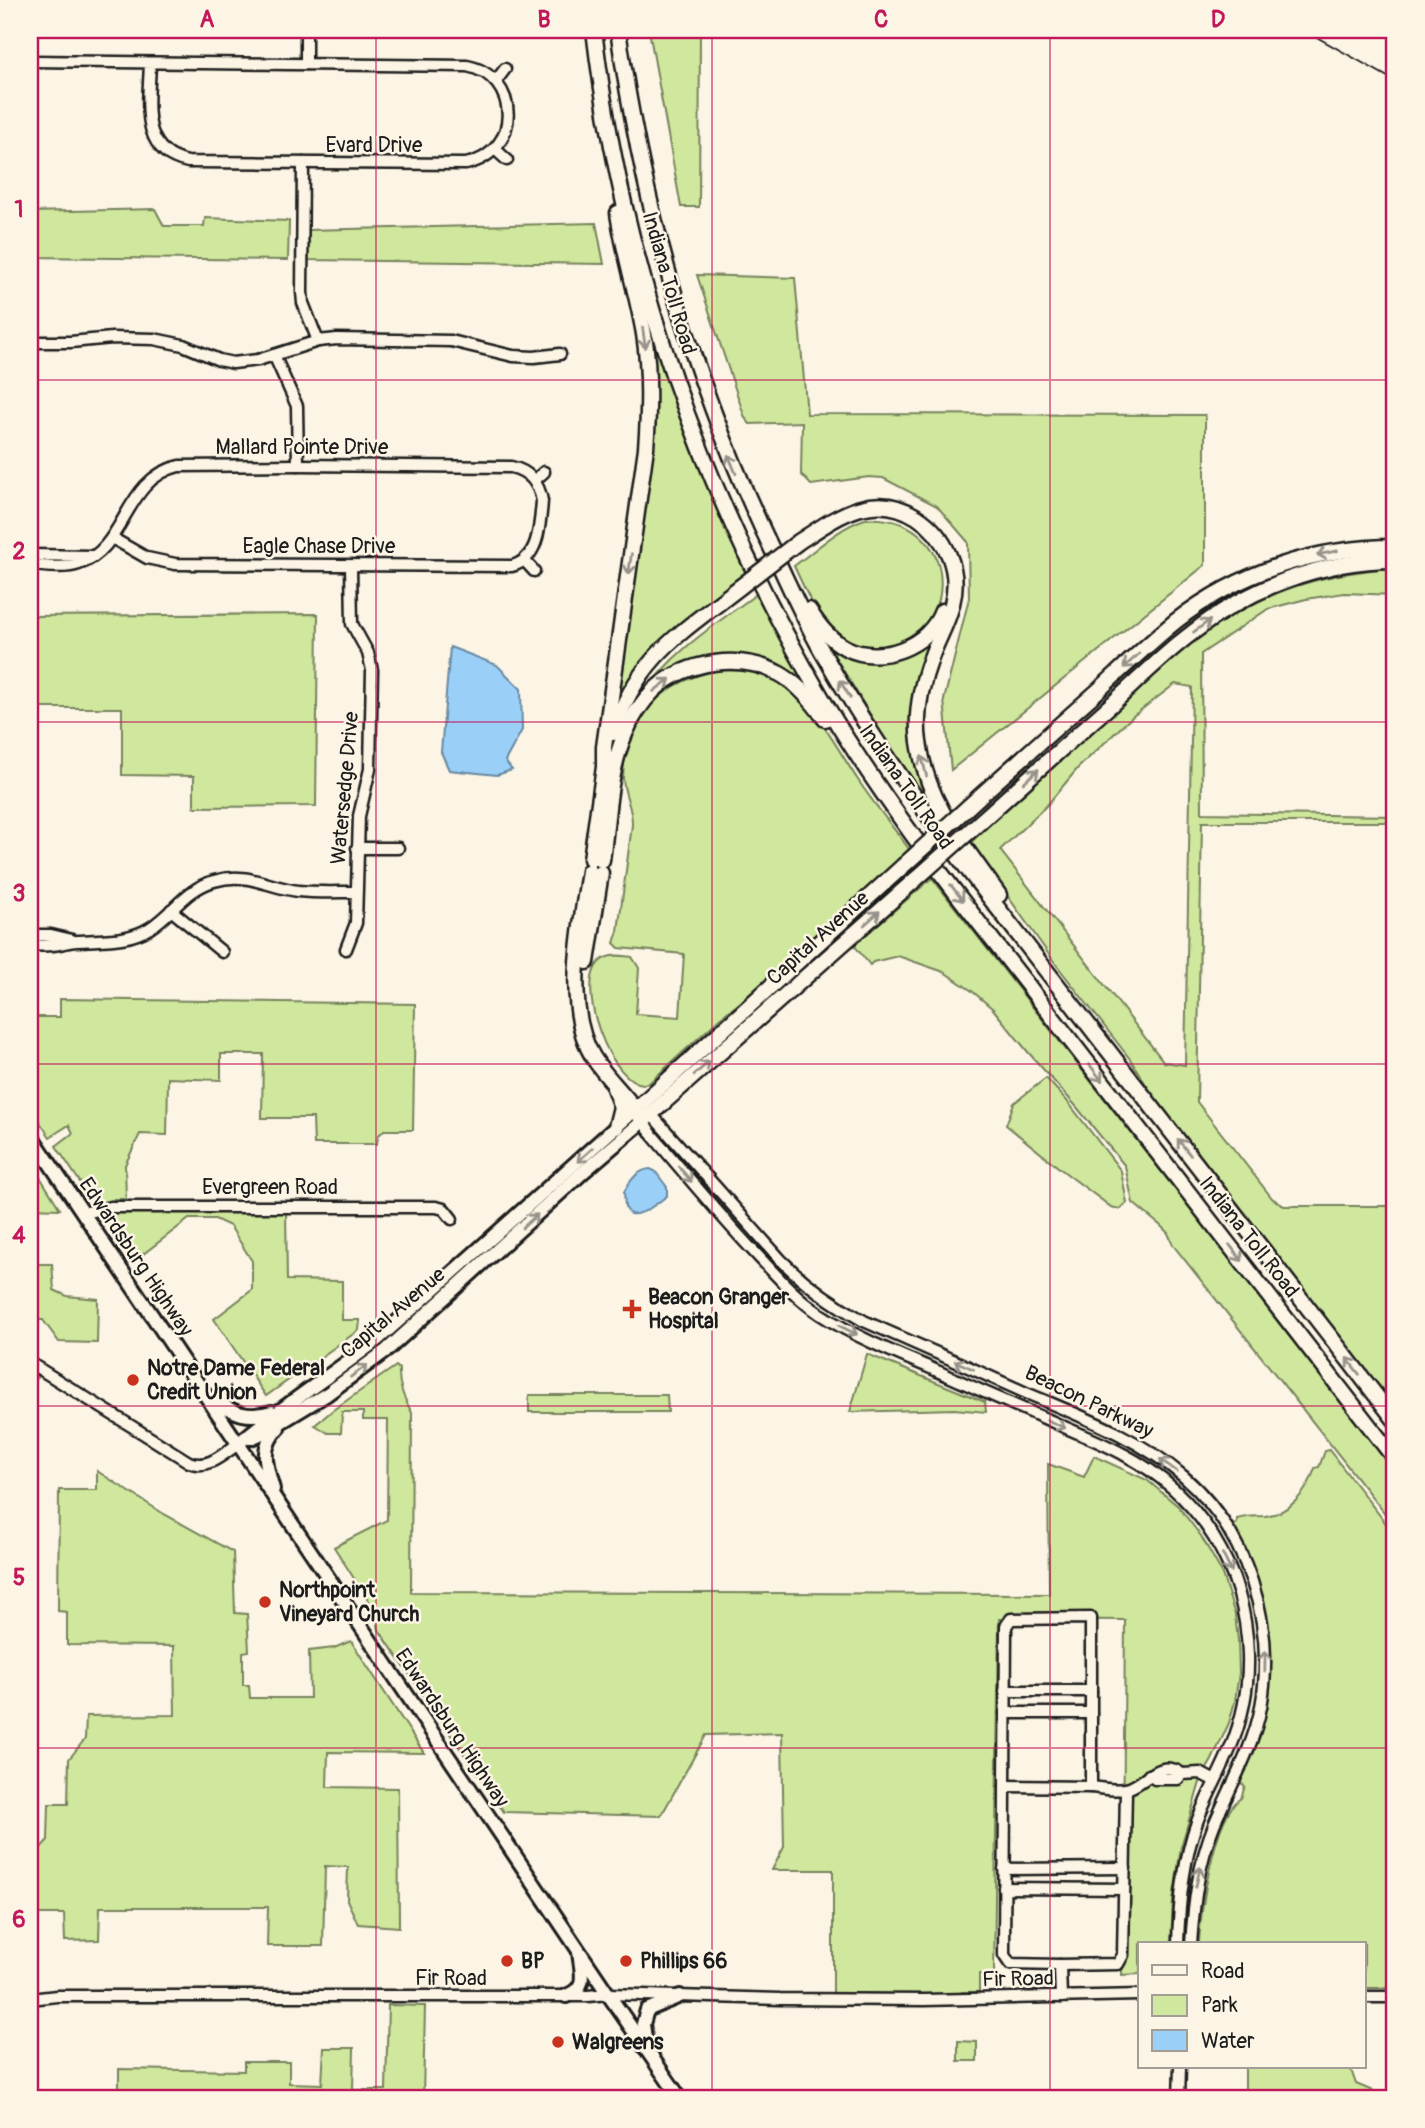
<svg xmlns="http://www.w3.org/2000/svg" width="1425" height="2128" viewBox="0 0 1425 2128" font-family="Pangolin,sans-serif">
  <rect width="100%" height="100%" fill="#fcf5e5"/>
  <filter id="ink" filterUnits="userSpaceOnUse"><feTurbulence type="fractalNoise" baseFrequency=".0143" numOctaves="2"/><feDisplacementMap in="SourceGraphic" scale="14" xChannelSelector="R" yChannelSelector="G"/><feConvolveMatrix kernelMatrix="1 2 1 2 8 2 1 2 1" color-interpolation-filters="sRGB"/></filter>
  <g filter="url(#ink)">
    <g fill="#d0e89d" stroke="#76825c" stroke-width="2" fill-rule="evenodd">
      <path d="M649,30H700L699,207H681Z"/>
      <path d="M155,209L164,226H204L205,218L289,221L288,260L30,257V212Z"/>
      <path d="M596,223L604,264L308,260L307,230Z"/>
      <path d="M697,275L795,278L807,414L1205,415V565L951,770L944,700L969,598L968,542L937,506L883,478L869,477L811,485L801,474L802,422L750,424L745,418Z"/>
      <path d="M642,301C672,396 705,483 747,574C716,599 671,628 646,657C632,672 623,690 614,708L648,456Z"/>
      <path d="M865,519C970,513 960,656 871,647C855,645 840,639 829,627C813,610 804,587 794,566C817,549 838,528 865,519Z"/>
      <path d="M1380,569H1395V595L1344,593L1306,599L1268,609L1201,654L1202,813L1395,816V822H1202L1197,1102L1272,1198L1284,1206H1395V1407L1155,1099L1130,1059L1055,963L970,843L1184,648C1247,600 1301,577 1380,569ZM1175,684L1192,687L1185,1065L1164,1062L1000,850L1048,804L1078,768L1133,716Z"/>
      <path d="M758,593L813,696L801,686L726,659L642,696C671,652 716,624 758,593Z"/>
      <path d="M318,614L316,806L194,807V776L122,775V708H30V616Z"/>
      <path d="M936,629L917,702L942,822L896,757L823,637L864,657Z"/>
      <path d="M720,670C742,670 763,672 782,684C816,705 836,747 858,780C874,804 892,826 909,849L893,867L747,998L726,1013L649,1083C613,1095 568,975 605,958C613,954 623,956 632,957L639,968L636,1014L680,1017L684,954L619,948L614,943L618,931L632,825C633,808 623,794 623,777C625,718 663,680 720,670Z"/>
      <path d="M913,866L916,871L748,1021L745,1017Z"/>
      <path d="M932,878L1395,1471V1526L1173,1245L1168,1233L1161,1226L1133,1203L1125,1166L1075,1105L1028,1052L993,1009L972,991L944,972L898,956L873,962L870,965L854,945Z"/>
      <path d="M60,999L415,1004L413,1130H384L378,1136L377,1144H314L313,1118H262L263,1054H221V1080L168,1078L167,1135L140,1134L125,1165L126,1199H114V1204L94,1203L56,1146L73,1133L69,1125L50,1137L30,1108V1017H60Z"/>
      <path d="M1046,1078L1067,1101L1121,1171L1127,1203L1120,1209L1111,1207L1063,1171L1006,1125L1014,1103Z"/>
      <path d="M30,1161L60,1209L30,1208Z"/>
      <path d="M286,1210L287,1280L342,1281V1320H360L359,1330L266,1396L214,1319L252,1290V1261L230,1226L215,1219H189L134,1261L105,1219C105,1213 109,1213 113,1211Z"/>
      <path d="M30,1264H52L54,1290L67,1296L98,1299L97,1343L59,1342L43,1320H30Z"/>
      <path d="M867,1354L985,1402L986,1412L954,1409L850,1412Z"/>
      <path d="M396,1366L399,1369C398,1386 404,1398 412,1413L411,1592L1049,1594L1048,1464L1084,1477L1094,1456L1147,1480L1178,1506L1201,1536L1221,1571L1235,1615L1238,1640L1239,1673L1235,1701L1229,1723L1212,1760L1201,1779L1181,1847L1173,1900L1171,1944H1140V1974L1122,1975L1125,1620L999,1619L994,1975L979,1974V1992H962L957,1995L833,1993V1870H772L784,1847L782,1733L706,1735L661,1816L504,1812L379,1630L376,1613L334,1547L387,1520L388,1420H363V1412H342L341,1433H328L315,1425L333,1410Z"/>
      <path d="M30,1376H38L33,1384L30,1478Z"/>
      <path d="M529,1395H667L668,1412H529Z"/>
      <path d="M1329,1450L1395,1535V1988H1364V1944H1199C1200,1912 1214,1815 1241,1798L1245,1786L1241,1783V1777L1269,1656C1268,1630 1265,1603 1256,1578C1249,1561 1240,1544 1232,1527L1237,1523V1519C1247,1516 1255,1516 1265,1516C1291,1513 1308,1491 1315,1468L1319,1467L1325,1451Z"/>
      <path d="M97,1471L164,1514L233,1552L235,1613L247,1614L249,1651L243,1652V1685H249L250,1698H310L309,1651L334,1648L351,1641L424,1753L328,1752L327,1787L398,1788L399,1927L358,1924L347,1900L348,1867L325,1866L323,1946H267L268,1907H100L99,1940L65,1941L64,1914H34L33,1856L48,1840L49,1804H68L69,1759L85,1739L86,1716L175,1715L174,1646L67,1645V1612L58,1611L59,1490H97Z"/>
      <path d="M388,2005L425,2006L423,2098H119V2069L244,2071V2062H289V2083L322,2084L324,2048H354L353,2090H386Z"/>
      <path d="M958,2041L977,2042V2061H958Z"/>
      <path d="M1245,2067H1350L1356,2084L1382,2095V2098H1245Z"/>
    </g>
    <g fill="#9ad0f8" stroke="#6888a0" stroke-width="2">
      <path d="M450,647L497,665L521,689L522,730L505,761L512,770L497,775L449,770L441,752Z"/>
      <path d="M650,1169L655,1171L667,1187V1196C656,1204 643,1216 630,1214L625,1207L624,1192C629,1182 638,1170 650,1169Z"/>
    </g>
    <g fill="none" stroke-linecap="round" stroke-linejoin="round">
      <g stroke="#1c1c1c" stroke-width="15">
        <g id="minor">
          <path d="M306,30V64"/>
          <path d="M30,61L467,66C520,76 523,152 466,164L188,162C138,152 149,101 150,63"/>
          <path d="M496,81L505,69"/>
          <path d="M496,150L507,160"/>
          <path d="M303,163L302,292L303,303L318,341"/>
          <path d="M30,342H71L112,338L154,339L183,345L219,360L233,363L258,360L318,341L337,339L451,341L513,356L534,357L560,354"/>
          <path d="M274,355L297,406L298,465"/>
          <path d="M535,480L544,472"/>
          <path d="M30,555L92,556"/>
          <path d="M525,561L534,571"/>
          <path d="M30,565C45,566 65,569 79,564C127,548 123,479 179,466L298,465L511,467C529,471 539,483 542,501C540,525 539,559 512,566L175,564L147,558L112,538"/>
          <path d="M357,848H398"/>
          <path d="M171,910L222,952"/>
          <path d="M30,935H51L72,940"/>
          <path d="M30,945C37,945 44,946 51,945C60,945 69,941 77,941C103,939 127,942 150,928C173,913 186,889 214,881C248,871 266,887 298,891C317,893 337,892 356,892"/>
          <path d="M346,949L356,923L359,816L370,769L372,670L368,653L352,624L351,566"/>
          <path d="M650,1113L781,1260C806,1285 833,1304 864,1321C917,1344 971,1368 1024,1392C1078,1415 1138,1437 1183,1476C1248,1532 1276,1624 1261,1707C1253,1749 1230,1786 1214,1825C1198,1865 1194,1902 1191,1944"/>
          <path d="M643,1121L653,1136C687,1176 721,1217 758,1256C777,1276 796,1298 820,1314C852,1335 890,1351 926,1366C968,1385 1009,1403 1051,1421C1074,1432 1100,1441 1123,1454C1200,1494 1246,1569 1248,1655C1249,1688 1242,1720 1230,1749C1220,1774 1206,1797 1197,1822C1183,1861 1179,1903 1178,1944"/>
          <path d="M83,1213L111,1207H436L444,1209L452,1219"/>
          <path d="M30,1363L189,1462C208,1470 223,1454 238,1444"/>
          <path d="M1005,1691H1091"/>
          <path d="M1005,1713H1091"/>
          <path d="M1149,1775L1155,1779H1178L1182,1774L1200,1773L1215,1781"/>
          <path d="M1005,1786L1091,1787"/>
          <path d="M1004,1869L1125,1868"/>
          <path d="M1004,1888L1124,1889"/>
          <path d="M1060,1965L1118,1964L1123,1955L1126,1789"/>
          <path d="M1061,1997L1060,1965L1010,1964L1004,1955L1006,1626L1011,1619L1091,1618V1787C1101,1788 1115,1791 1126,1789C1145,1785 1159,1757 1182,1774"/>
          <path d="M1364,1997H1395"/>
          <path d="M30,1999L57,1996H588L608,1994L780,1999L924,2000L1140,1995"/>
          <path d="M1179,2098L1180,2067"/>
        </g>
      </g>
      <g stroke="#1c1c1c" stroke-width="18">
        <g id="major">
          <path d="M30,1134L608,1994L680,2098"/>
          <path d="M211,1399C234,1412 245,1420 272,1412"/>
          <path d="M251,1438L266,1431L327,1394L387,1350L582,1173L643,1121"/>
          <path d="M238,1444C282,1406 332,1375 378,1339L636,1109"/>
          <path d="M273,1489C266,1465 259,1448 278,1428"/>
          <path d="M566,1996C589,1988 581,1972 579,1952"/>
          <path d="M646,2045L643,2024L647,2010L680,1996"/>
        </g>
      </g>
      <g stroke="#1c1c1c" stroke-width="19">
        <g id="highway">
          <path d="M594,30C622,268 704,499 826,705C893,818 977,919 1057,1023C1170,1168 1282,1314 1395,1459"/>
          <path d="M618,30C645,219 694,388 777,560C793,594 808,628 827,660C869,734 918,803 969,871L1395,1420"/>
          <path d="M797,543C834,519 872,488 917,517C946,536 961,570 952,604C948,623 937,640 931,658C921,685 915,714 919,742C927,804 964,845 999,895"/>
          <path d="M809,610C818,625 830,640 846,648C880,665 929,647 942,611"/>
          <path d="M613,733C637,657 681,633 740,587"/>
          <path d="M968,807C1012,767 1056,728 1100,689C1125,666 1150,642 1176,621C1239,572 1316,547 1395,547"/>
          <path d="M980,822C1024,782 1068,743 1112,704C1138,680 1164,654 1192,633C1249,588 1322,560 1395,560"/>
          <path d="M591,859L604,767V747L646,448C649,410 650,372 644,334C637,293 624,254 618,213"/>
          <path d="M602,860C608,819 608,773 625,734C631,719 642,702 654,690C687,660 741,653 780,674C798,684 813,702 825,719"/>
          <path d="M589,871C581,925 563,1008 593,1057C607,1080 629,1097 643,1121L916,879"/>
          <path d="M587,962L601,873"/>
          <path d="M614,1088L621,1107L616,1127"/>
          <path d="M636,1109L903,866"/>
        </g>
      </g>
      <use href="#minor" stroke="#fcf5e5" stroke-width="10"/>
      <use href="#major" stroke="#fcf5e5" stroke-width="12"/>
      <use href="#highway" stroke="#fcf5e5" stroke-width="14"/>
      <path stroke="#1c1c1c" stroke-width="2" d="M1304,30L1395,81"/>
      <g stroke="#1c1c1c" stroke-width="19" stroke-linecap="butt">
        <g id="highway-bridge">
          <path d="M740,587L797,543"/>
          <path d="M903,866L968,807"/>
          <path d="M916,879L980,822"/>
        </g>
      </g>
      <use href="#highway-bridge" stroke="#fcf5e5" stroke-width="14"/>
    </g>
    <defs><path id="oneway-shaft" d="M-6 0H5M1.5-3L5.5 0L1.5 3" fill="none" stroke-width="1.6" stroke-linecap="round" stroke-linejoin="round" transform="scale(1.75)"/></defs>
    <g stroke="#97938b">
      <use href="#oneway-shaft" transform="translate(644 338) rotate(82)"/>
      <use href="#oneway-shaft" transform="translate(732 464) rotate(-112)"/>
      <use href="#oneway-shaft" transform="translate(1327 553) rotate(169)"/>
      <use href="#oneway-shaft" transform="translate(630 564) rotate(98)"/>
      <use href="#oneway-shaft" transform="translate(1202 626) rotate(-36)"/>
      <use href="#oneway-shaft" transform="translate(1131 661) rotate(138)"/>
      <use href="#oneway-shaft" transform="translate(662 685) rotate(-37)"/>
      <use href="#oneway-shaft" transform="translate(845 689) rotate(-121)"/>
      <use href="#oneway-shaft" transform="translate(924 766) rotate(-104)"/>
      <use href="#oneway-shaft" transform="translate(1031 776) rotate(-42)"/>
      <use href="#oneway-shaft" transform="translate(957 893) rotate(52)"/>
      <use href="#oneway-shaft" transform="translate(872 918) rotate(-42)"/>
      <use href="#oneway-shaft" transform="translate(702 1068) rotate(-41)"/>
      <use href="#oneway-shaft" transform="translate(1096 1073) rotate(52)"/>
      <use href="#oneway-shaft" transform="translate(1184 1147) rotate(-128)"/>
      <use href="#oneway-shaft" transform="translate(585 1155) rotate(138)"/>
      <use href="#oneway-shaft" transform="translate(685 1174) rotate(49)"/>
      <use href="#oneway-shaft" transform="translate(530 1221) rotate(-42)"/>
      <use href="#oneway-shaft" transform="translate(1236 1253) rotate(52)"/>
      <use href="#oneway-shaft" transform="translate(848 1330) rotate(26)"/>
      <use href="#oneway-shaft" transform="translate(964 1365) rotate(-156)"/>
      <use href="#oneway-shaft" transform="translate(1353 1366) rotate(-128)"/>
      <use href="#oneway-shaft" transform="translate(359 1371) rotate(-36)"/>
      <use href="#oneway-shaft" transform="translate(1056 1424) rotate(24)"/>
      <use href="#oneway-shaft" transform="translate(1168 1465) rotate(-144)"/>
      <use href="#oneway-shaft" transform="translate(1227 1563) rotate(64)"/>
      <use href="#oneway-shaft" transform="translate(1265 1661) rotate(-89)"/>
      <use href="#oneway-shaft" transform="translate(1198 1877) rotate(-77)"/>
    </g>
  </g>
  <path fill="none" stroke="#c2185b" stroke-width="2" stroke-opacity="0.55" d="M376,30V2098M712,30V2098M1050,30V2098M30,380H1395M30,722H1395M30,1064H1395M30,1406H1395M30,1748H1395"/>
  <g fill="#c8321e" stroke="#fcf5e5" stroke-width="2.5">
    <path d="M628.5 1298.5h7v7h7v7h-7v7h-7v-7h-7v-7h7z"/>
    <circle cx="133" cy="1380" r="7"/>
    <circle cx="265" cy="1602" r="7"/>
    <circle cx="507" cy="1961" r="7"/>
    <circle cx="626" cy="1961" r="7"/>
    <circle cx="558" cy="2042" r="7"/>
  </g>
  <g text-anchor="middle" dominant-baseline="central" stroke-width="5" stroke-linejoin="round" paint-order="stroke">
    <g font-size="21" fill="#1c1c1c" stroke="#fcf5e5">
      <text x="374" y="145">Evard Drive</text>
      <text transform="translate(669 283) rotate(74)">Indiana Toll Road</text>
      <text x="302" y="447">Mallard Pointe Drive</text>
      <text x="319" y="546">Eagle Chase Drive</text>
      <text transform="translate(906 787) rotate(55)">Indiana Toll Road</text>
      <text transform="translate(345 788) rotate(-85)">Watersedge Drive</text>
      <text transform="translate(818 938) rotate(-42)">Capital Avenue</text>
      <text x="270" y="1187">Evergreen Road</text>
      <text transform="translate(1249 1237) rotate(52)">Indiana Toll Road</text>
      <text transform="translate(136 1257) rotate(56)">Edwardsburg Highway</text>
      <text transform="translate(393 1313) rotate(-40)">Capital Avenue</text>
      <text transform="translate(1089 1402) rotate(26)">Beacon Parkway</text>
      <text transform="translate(452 1728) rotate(56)">Edwardsburg Highway</text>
      <text x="451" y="1978">Fir Road</text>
      <text transform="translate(1018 1979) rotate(-1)">Fir Road</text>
    </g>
    <g font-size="21" font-weight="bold" fill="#1c1c1c" stroke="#fcf5e5" text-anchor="start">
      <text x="648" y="1297">Beacon Granger<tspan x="648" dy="24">Hospital</tspan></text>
      <text x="147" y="1368">Notre Dame Federal<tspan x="147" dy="24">Credit Union</tspan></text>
      <text x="279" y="1590">Northpoint<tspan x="279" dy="24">Vineyard Church</tspan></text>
      <text x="521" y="1961">BP</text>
      <text x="640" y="1961">Phillips 66</text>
      <text x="572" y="2042">Walgreens</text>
    </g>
  </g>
  <rect width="1425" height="2128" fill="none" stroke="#fcf5e5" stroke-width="77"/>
  <rect x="1138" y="1942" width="228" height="126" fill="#fcf5e5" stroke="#a29e95" stroke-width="2"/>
  <rect x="1152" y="1965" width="35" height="10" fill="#fcf5e5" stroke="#a29e95" stroke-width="2"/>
  <text x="1201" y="1978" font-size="21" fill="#1c1c1c">Road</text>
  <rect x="1152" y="1995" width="35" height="21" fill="#d0e89d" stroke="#a29e95" stroke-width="2"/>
  <text x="1201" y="2012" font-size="21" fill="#1c1c1c">Park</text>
  <rect x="1152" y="2030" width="35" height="21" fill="#9ad0f8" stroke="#a29e95" stroke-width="2"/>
  <text x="1201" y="2048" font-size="21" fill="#1c1c1c">Water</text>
  <rect x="38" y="38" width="1348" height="2052" fill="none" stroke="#c2185b" stroke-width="2.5"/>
  <g font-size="23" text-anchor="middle" font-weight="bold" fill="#c2185b">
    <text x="207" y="27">A</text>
    <text x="544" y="27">B</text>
    <text x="881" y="27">C</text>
    <text x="1218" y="27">D</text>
    <text x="19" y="217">1</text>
    <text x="19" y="559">2</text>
    <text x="19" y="901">3</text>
    <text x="19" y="1243">4</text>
    <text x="19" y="1585">5</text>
    <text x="19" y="1927">6</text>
  </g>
</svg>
